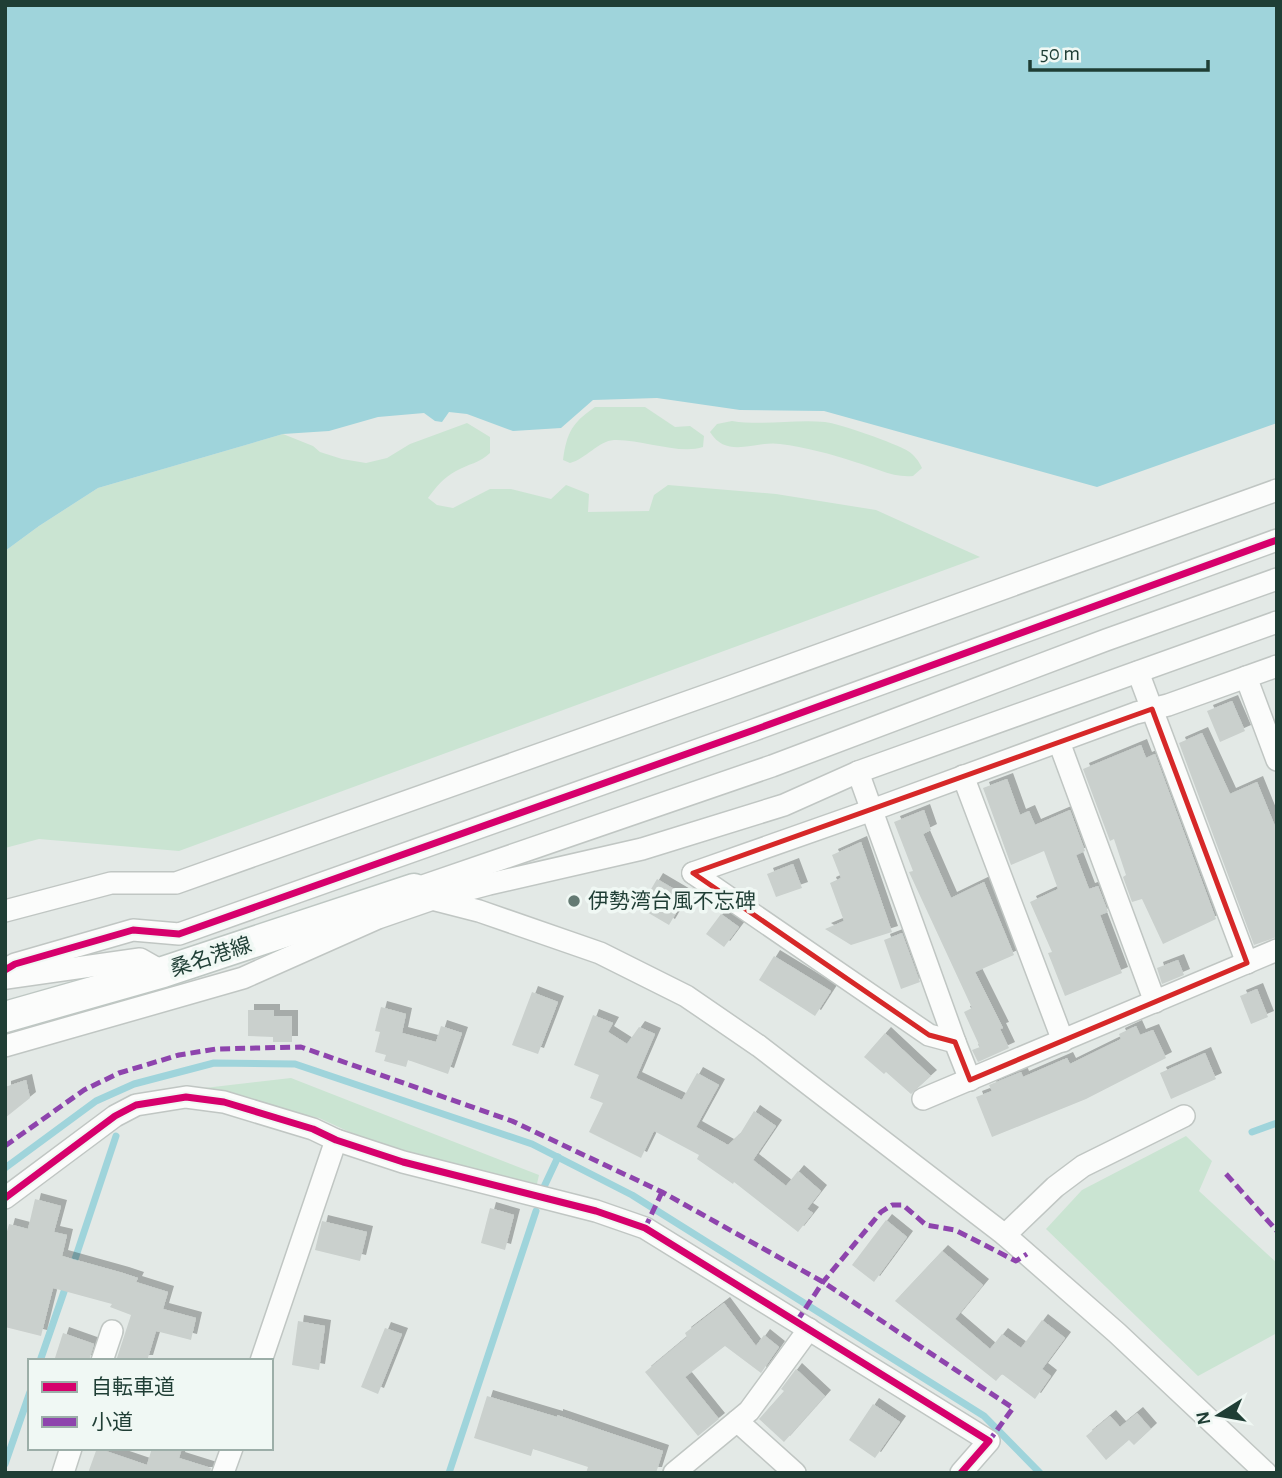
<svg xmlns="http://www.w3.org/2000/svg" width="1282" height="1478" viewBox="0 0 1282 1478" font-family="'Alegreya Sans','Noto Sans JP',sans-serif">
  <defs>
    <filter id="shadow"><feDropShadow dx="6" dy="-6" stdDeviation="0" flood-color="#0004"/></filter>
  </defs>
  <rect width="100%" height="100%" fill="#e3e9e6"/>
  <g fill="#cae4d2">
    <path d="M595,407H645L675,427L690,426L704,436L703,447C679,455 642,439 614,440C598,441 586,459 570,463L563,460C567,432 572,423 595,407Z"/>
    <path d="M732,421C763,426 794,419 825,422C838,423 897,444 908,451C914,455 919,461 922,468L913,476C892,478 874,467 855,462C831,454 805,447 780,444C757,440 727,460 710,432L717,424Z"/>
    <path d="M467,423L490,437V453C480,463 468,464 456,471C443,478 436,487 428,498L437,505L453,508L490,489H511L551,499L566,485L589,494L588,512L649,511L654,495L668,485L776,494L876,510L980,557L179,851L39,839L5,848V551L39,526L98,488L283,434L313,446L320,452L342,459L366,463L387,458L410,444Z"/>
    <path d="M291,1078L539,1175L536,1188L422,1157L356,1135L319,1118L196,1089Z"/>
    <path d="M1186,1136L1212,1161L1199,1191L1277,1263V1333L1198,1376L1046,1229L1082,1190Z"/>
  </g>
  <path fill="#9fd4db" d="M5,5H1277V423L1097,487L824,411L740,410L657,398L593,400L561,428L513,431L467,414L449,412L442,422L435,421L424,413L378,417L329,431L283,434L98,488L39,526L5,551Z"/>
  <g fill="none" stroke-linecap="round" stroke-linejoin="round">
    <g stroke="#9fd4db" stroke-width="7">
      <path d="M1252,1132L1277,1123"/>
      <path d="M5,1168L96,1101L134,1084L214,1063L295,1064L532,1144L632,1195L984,1416L1040,1473"/>
      <path d="M543,1189L558,1157"/>
      <path d="M72,1268L116,1136"/>
      <path d="M40,1361L67,1283"/>
      <path d="M5,1464L30,1392"/>
      <path d="M449,1473L536,1211"/>
    </g>
  </g>
  <g fill="#cad0cd" filter="url(#shadow)">
    <path d="M1232,701L1245,731L1220,742L1207,711Z"/>
    <path d="M1202,733L1230,794L1257,782L1277,831V937L1254,945L1179,743Z"/>
    <path d="M1141,745L1146,758L1155,754L1216,919L1163,944L1142,899L1132,902L1123,877L1126,875L1114,839L1110,841L1083,769Z"/>
    <path d="M1007,779L1020,815L1029,811L1035,825L1070,810L1085,851L1076,855L1089,889L1098,886L1108,912L1100,915L1122,973L1065,996L1048,953L1052,952L1030,902L1058,889L1044,851L1011,865L983,788Z"/>
    <path d="M924,810L931,830L923,834L951,898L984,882L1014,955L975,972L1003,1028L1000,1029L1009,1048L978,1062L972,1050L980,1047L964,1012L972,1008L909,872L913,871L894,822Z"/>
    <path d="M861,842L892,932L851,945L825,929L844,921L830,883L841,878L832,855Z"/>
    <path d="M793,864L802,888L776,897L767,874Z"/>
    <path d="M657,879L686,896L669,925L640,908Z"/>
    <path d="M721,914L739,927L724,947L706,934Z"/>
    <path d="M902,933L920,982L901,989L884,940Z"/>
    <path d="M774,956L831,991L815,1016L759,980Z"/>
    <path d="M1178,960L1184,975L1162,984L1157,968Z"/>
    <path d="M1257,989L1268,1017L1251,1024L1240,996Z"/>
    <path d="M532,992L558,1002L538,1054L512,1045Z"/>
    <path d="M381,1007L406,1014L402,1033L436,1042L441,1026L462,1033L448,1074L408,1060L406,1067L384,1061L386,1055L375,1052L380,1032L375,1031Z"/>
    <path d="M248,1010H274V1016H292V1042H273V1037L248,1036Z"/>
    <path d="M593,1015L613,1023L608,1032L627,1044L639,1027L655,1034L636,1078L682,1100L697,1073L719,1085L696,1127L728,1145L740,1134L754,1111L776,1126L753,1160L786,1186L798,1171L821,1191L807,1209L813,1213L798,1232L734,1182L733,1184L697,1159L699,1155L654,1131L641,1158L589,1132L603,1103L590,1098L599,1075L574,1065Z"/>
    <path d="M1136,1026L1140,1035L1153,1030L1166,1058L1086,1099L992,1137L976,1097L992,1091L989,1085L1021,1072L1023,1077L1067,1058L1070,1064L1121,1039L1119,1034Z"/>
    <path d="M885,1033L931,1076L911,1094L886,1072L884,1074L864,1057Z"/>
    <path d="M1205,1053L1216,1079L1171,1099L1160,1073Z"/>
    <path d="M26,1080L30,1098L5,1118V1087Z"/>
    <path d="M35,1199L61,1206L54,1232L67,1235L62,1256L123,1273L138,1278L136,1282L168,1292L163,1309L196,1318L191,1340L156,1331L147,1361H116L131,1315L110,1307L112,1304L53,1288L41,1336L5,1327V1239L9,1224L28,1229Z"/>
    <path d="M490,1208L514,1215L505,1250L481,1243Z"/>
    <path d="M886,1220L907,1237L874,1282L852,1265Z"/>
    <path d="M322,1221L367,1232L360,1261L315,1250Z"/>
    <path d="M942,1251L983,1285L955,1319L990,1349L1002,1334L1021,1348L1042,1320L1065,1338L1042,1369L1051,1376L1035,1399L1002,1374L996,1381L895,1301Z"/>
    <path d="M724,1303L756,1346L764,1335L779,1347L761,1373L725,1346L685,1377L719,1419L698,1436L645,1372L687,1337L685,1333Z"/>
    <path d="M298,1321L325,1326L319,1370L292,1365Z"/>
    <path d="M385,1328L402,1334L378,1394L361,1387Z"/>
    <path d="M63,1333L94,1344L89,1361H54Z"/>
    <path d="M796,1369L825,1396L784,1442L759,1419L784,1391L781,1389Z"/>
    <path d="M487,1396L557,1417V1415L663,1451L656,1473H586L588,1467L533,1449L531,1456L474,1438Z"/>
    <path d="M873,1404L900,1422L875,1458L849,1440Z"/>
    <path d="M1137,1413L1151,1429L1134,1445L1129,1440L1106,1460L1086,1436L1110,1416L1120,1427Z"/>
    <path d="M97,1448L147,1465L152,1448H182L179,1458L211,1468L210,1473H88Z"/>
  </g>
  <g fill="none" stroke-linecap="round" stroke-linejoin="round">
    <g stroke="#c0c6c3" stroke-width="24">
      <g id="street">
        <path d="M1138,672L1247,963"/>
        <path d="M1246,677L1277,760"/>
        <path d="M1059,742L1155,1002"/>
        <path d="M858,772L955,1042"/>
        <path d="M963,776L1063,1041"/>
        <path d="M693,873L872,810L1136,713L1168,705L1277,666"/>
        <path d="M693,873L929,1035L955,1042L970,1080"/>
        <path d="M414,889L772,766L1106,640L1277,579"/>
        <path d="M436,900L479,911L600,953L686,996L759,1046L1005,1235L1117,1333L1266,1473"/>
        <path d="M5,911L111,883H176L727,688L1277,490"/>
        <path d="M5,970L15,964L133,930L179,934L754,730L1277,540"/>
        <path d="M6,978L140,959L163,972"/>
        <path d="M5,1046L243,978L378,918L433,899L489,884L642,849L784,805L858,772L1277,622"/>
        <path d="M923,1099L1277,950"/>
        <path d="M5,1198L115,1116L136,1105L186,1097L224,1102L313,1129L336,1140L403,1162L596,1211L645,1228L989,1441L961,1473"/>
        <path d="M1005,1235L1055,1187L1083,1166L1184,1116"/>
        <path d="M102,1361L112,1331"/>
        <path d="M261,1361L336,1140"/>
        <path d="M737,1421L749,1411L809,1329"/>
        <path d="M63,1473L71,1448"/>
        <path d="M223,1473L232,1448"/>
        <path d="M674,1473L737,1421L795,1473"/>
      </g>
    </g>
    <g stroke="#bec7c3" stroke-width="33">
      <path id="secondary" d="M5,1017L163,972L414,889"/>
    </g>
    <use href="#street" stroke="#fbfcfb" stroke-width="21"/>
    <use href="#secondary" stroke="#fbfcfb" stroke-width="30"/>
    <g stroke="#8e44ad" stroke-width="5" stroke-dasharray="10 5" stroke-linecap="butt">
      <path d="M5,1146L84,1090L119,1073L179,1055L216,1049L301,1047L512,1121L662,1192L823,1282L1013,1408L989,1441"/>
      <path d="M1226,1174L1277,1231"/>
      <path d="M645,1228L662,1192"/>
      <path d="M797,1321L823,1282L881,1212L892,1205H903L926,1225L955,1230L1016,1261L1027,1254"/>
    </g>
    <g stroke="#f0f8f4" stroke-width="11">
      <g id="cycleway">
        <path d="M5,970L15,964L133,930L179,934L754,730L1277,540"/>
        <path d="M5,1198L115,1116L136,1105L186,1097L224,1102L313,1129L336,1140L403,1162L596,1211L645,1228L989,1441L961,1473"/>
      </g>
    </g>
    <use href="#cycleway" stroke="#d6006c" stroke-width="7"/>
  </g>
  <path fill="none" stroke="#d62828" stroke-width="5" stroke-linejoin="round" d="M1152,709L1247,963L970,1080L955,1042L929,1035L693,873Z"/>
  <circle fill="#647a73" stroke="#f0f8f4" stroke-width="2.5" cx="574" cy="901" r="7"/>
  <g text-anchor="middle" dominant-baseline="central" stroke-width="7" stroke-linejoin="round" paint-order="stroke">
    <g font-size="21" fill="#1f3e35" stroke="#f0f8f4" text-anchor="start">
      <text x="588" y="901">伊勢湾台風不忘碑</text>
    </g>
    <g font-size="21" fill="#1f3e35" stroke="#f0f8f4">
      <text transform="translate(211 957) rotate(-18)">桑名港線</text>
    </g>
  </g>
  <rect width="1282" height="1478" fill="none" stroke="#1f3e35" stroke-width="14"/>
  <rect x="28" y="1359" width="245" height="91" fill="#f0f8f4" stroke="#9caea8" stroke-width="2"/>
  <rect x="42" y="1382" width="35" height="10" fill="#d6006c" stroke="#9caea8" stroke-width="2"/>
  <text x="91" y="1394" font-size="21" fill="#1f3e35">自転車道</text>
  <rect x="42" y="1417" width="35" height="10" fill="#8e44ad" stroke="#9caea8" stroke-width="2"/>
  <text x="91" y="1429" font-size="21" fill="#1f3e35">小道</text>
  <g transform="translate(1219 1415) rotate(259)" stroke="#f0f8f4" stroke-width="5" paint-order="stroke">
  <path d="M0-5L12 26L0 18L-12 26Z" fill="#1f3e35"/>
  <text y="-10" font-size="19" font-weight="bold" text-anchor="middle" fill="#1f3e35">N</text>
  </g>
  <path d="M1030 60v10h178v-10" fill="none" stroke="#1f3e35" stroke-width="3.5"/>
  <text x="1040" y="60" font-size="21" fill="#1f3e35" stroke="#f0f8f4" stroke-width="5" paint-order="stroke">50 m</text>
</svg>
